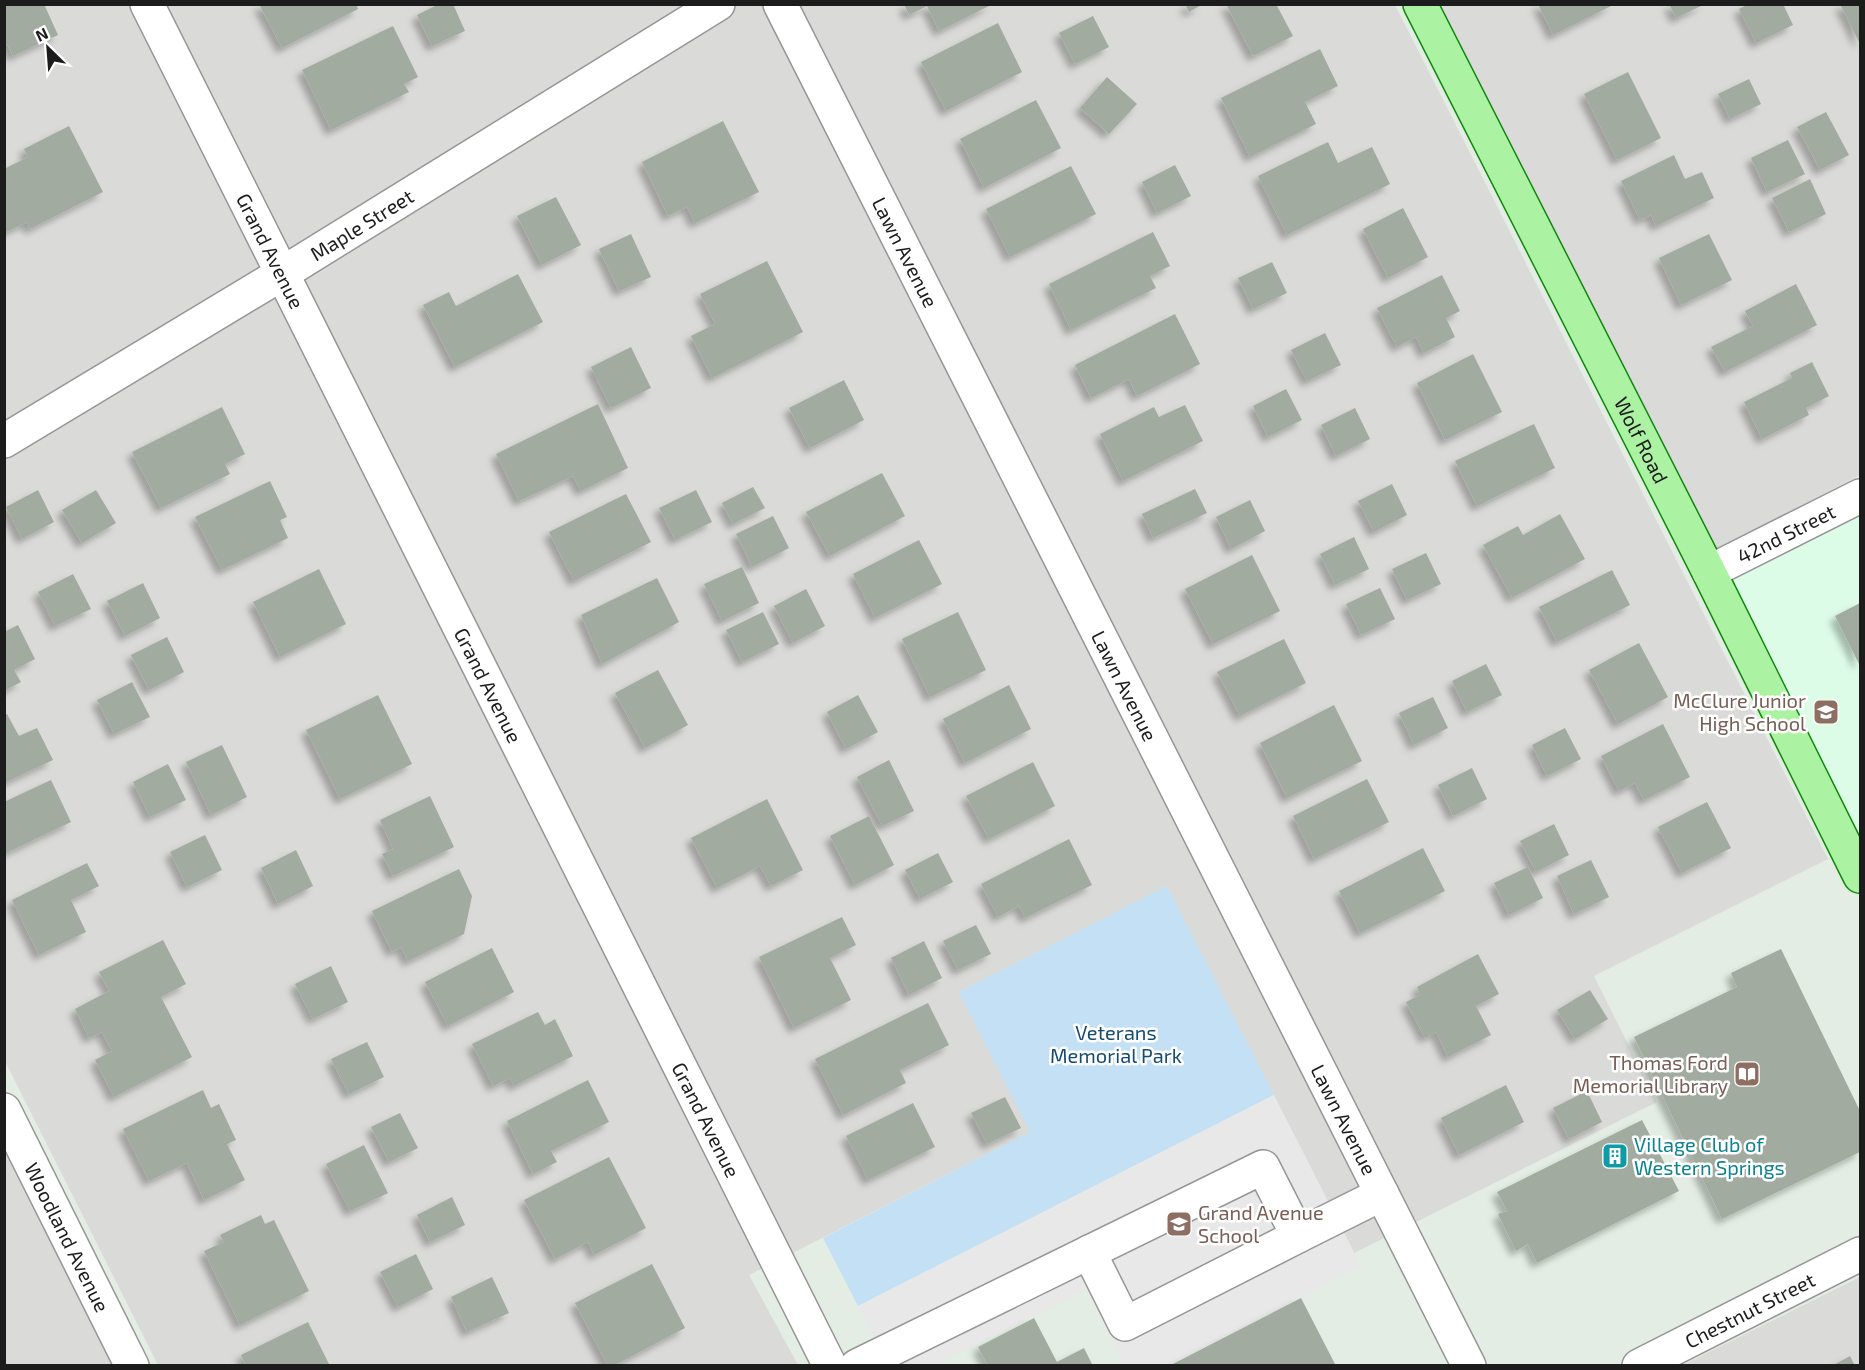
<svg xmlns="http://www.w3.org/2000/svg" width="1865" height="1370" viewBox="0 0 1865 1370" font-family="'Exo 2',sans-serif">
  <defs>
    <filter id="shadow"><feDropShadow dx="-5.5" dy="5.5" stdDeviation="3" flood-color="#0004"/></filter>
  </defs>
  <rect width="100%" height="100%" fill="#e3ede3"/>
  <g fill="#dadad9">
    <path d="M5,5H1395L1828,859L1594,976L1657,1102L1354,1253L1167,886L959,992L1031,1132L749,1275L798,1365H158L5,1061Z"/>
    <path d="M1440,5H1860V475L1717,549Z"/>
    <path d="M5,1147L117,1365H5Z"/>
    <path d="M1860,1277V1365H1683Z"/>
  </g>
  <path fill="#ddfce7" d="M1860,504V849L1722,574Z"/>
  <path fill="#c3e0f4" d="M1167,886L1274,1095L858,1306L823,1238L1030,1132L959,992Z"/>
  <path fill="#e8e8e8" d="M1274,1095L1361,1266L1169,1365H1125L1087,1289L934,1365H887L858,1306Z"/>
  <g fill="#a2ab9f" filter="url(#shadow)">
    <path d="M4,4H44L58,35L13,56L7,44L4,46Z"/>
    <path d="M259,4H356L358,9L282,48Z"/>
    <path d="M439,4H453L465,31L432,46L417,15Z"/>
    <path d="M904,4H993L939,31L927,6L909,15Z"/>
    <path d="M1185,4H1203L1189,12Z"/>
    <path d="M1226,4H1276L1293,36L1253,56Z"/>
    <path d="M1538,4H1615L1553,35Z"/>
    <path d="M1669,4H1705L1676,18Z"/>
    <path d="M1749,4H1783L1793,25L1756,43L1739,9Z"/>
    <path d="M1840,4H1860V44Z"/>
    <path d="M1093,16L1109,47L1075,64L1059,33Z"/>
    <path d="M998,23L1022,72L946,111L921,62Z"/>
    <path d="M393,26L418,77L404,84L409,92L331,130L302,70Z"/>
    <path d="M1320,49L1338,86L1305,102L1316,124L1250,157L1221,98Z"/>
    <path d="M1628,72L1661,138L1617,160L1584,94Z"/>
    <path d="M1107,77L1137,104L1109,134L1080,108Z"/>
    <path d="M1749,79L1761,104L1730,119L1718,94Z"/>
    <path d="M1036,100L1061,148L984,188L960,139Z"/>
    <path d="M1826,112L1849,155L1820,170L1797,127Z"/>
    <path d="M723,121L759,192L695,223L687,207L668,216L642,162Z"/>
    <path d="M69,126L103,192L30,229L27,222L4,233V169L28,157L24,149Z"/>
    <path d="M1788,140L1805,174L1767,192L1751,158Z"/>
    <path d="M1328,142L1338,163L1372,147L1390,184L1287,235L1258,176Z"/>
    <path d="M1674,155L1685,179L1702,172L1714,198L1656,226L1651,215L1640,220L1621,181Z"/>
    <path d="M1175,165L1191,196L1157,213L1142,182Z"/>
    <path d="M1071,166L1096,214L1010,257L986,209Z"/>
    <path d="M1810,179L1826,214L1789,232L1772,198Z"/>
    <path d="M556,197L581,245L542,265L517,216Z"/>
    <path d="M1403,208L1428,257L1388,278L1363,229Z"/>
    <path d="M1153,232L1170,266L1150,276L1156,288L1071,330L1049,284Z"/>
    <path d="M631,234L651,277L619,291L599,249Z"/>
    <path d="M1709,234L1732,280L1681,305L1659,258Z"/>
    <path d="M767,261L803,332L712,378L691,336L715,324L700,294Z"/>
    <path d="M1272,262L1287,293L1253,309L1238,278Z"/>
    <path d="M518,274L543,322L455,367L423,305L449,292L456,306Z"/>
    <path d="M1442,275L1460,311L1446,318L1455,337L1424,353L1416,337L1397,347L1377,308Z"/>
    <path d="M1796,284L1817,325L1725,372L1711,347L1753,326L1745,311Z"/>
    <path d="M1175,314L1200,364L1137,396L1129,379L1091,398L1075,365Z"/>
    <path d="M1325,333L1341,365L1307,381L1291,350Z"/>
    <path d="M631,347L651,388L611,408L591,367Z"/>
    <path d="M1473,354L1502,412L1445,440L1417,383Z"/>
    <path d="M1812,362L1829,396L1806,408L1809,415L1762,439L1744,402L1792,378L1790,373Z"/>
    <path d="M844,380L864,420L810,448L789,408Z"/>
    <path d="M1286,389L1302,420L1268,437L1253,406Z"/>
    <path d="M598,404L628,468L581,491L573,476L519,501L496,454Z"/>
    <path d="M1185,405L1203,441L1123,481L1100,434L1154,407L1159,417Z"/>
    <path d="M222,407L245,454L225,464L230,474L161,508L132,452Z"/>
    <path d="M1355,408L1370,439L1336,456L1321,425Z"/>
    <path d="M1534,424L1555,468L1477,506L1455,461Z"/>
    <path d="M882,473L905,516L830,556L806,512Z"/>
    <path d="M270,481L287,517L280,520L288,538L222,570L195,517Z"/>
    <path d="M1392,484L1407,515L1374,532L1358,501Z"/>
    <path d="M753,487L765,508L733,524L722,503Z"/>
    <path d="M1195,489L1207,513L1153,538L1142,514Z"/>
    <path d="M38,490L54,522L22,539L6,507Z"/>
    <path d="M96,490L116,523L82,543L62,510Z"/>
    <path d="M696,490L712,522L675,540L659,508Z"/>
    <path d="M626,494L651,542L574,581L549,532Z"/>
    <path d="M1250,500L1265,531L1231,549L1216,517Z"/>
    <path d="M1560,514L1585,559L1512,598L1483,545L1518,526L1523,535Z"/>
    <path d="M773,516L789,548L752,567L736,534Z"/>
    <path d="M1354,537L1369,569L1335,585L1320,554Z"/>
    <path d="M919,540L942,584L875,618L853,574Z"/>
    <path d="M1426,553L1441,584L1407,600L1392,569Z"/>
    <path d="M1252,555L1280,611L1213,644L1185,589Z"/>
    <path d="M742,567L759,603L722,621L704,584Z"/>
    <path d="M319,569L346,624L280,657L253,602Z"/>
    <path d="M1612,570L1630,605L1557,642L1539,607Z"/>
    <path d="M73,574L91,609L55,626L38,592Z"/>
    <path d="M657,578L679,622L602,664L581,615Z"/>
    <path d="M143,583L160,618L125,636L107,601Z"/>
    <path d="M1380,588L1395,619L1361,635L1346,604Z"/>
    <path d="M806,589L825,626L793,643L774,606Z"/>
    <path d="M1860,603V666L1835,616Z"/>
    <path d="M763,612L779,644L742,662L726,630Z"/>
    <path d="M958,612L986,670L930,697L902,639Z"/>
    <path d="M18,625L35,659L14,670L21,682L4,691V632Z"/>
    <path d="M167,637L184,672L149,690L131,655Z"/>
    <path d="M1284,639L1306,683L1240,716L1217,672Z"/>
    <path d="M1639,643L1668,697L1618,724L1589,670Z"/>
    <path d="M1486,664L1502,695L1467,712L1452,681Z"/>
    <path d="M658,670L688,725L645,748L615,693Z"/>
    <path d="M132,682L150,717L114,734L97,700Z"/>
    <path d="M1009,685L1031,729L965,763L943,719Z"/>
    <path d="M378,695L412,764L340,799L306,730Z"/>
    <path d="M858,695L878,732L846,749L827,712Z"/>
    <path d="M1433,697L1448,728L1414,745L1399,713Z"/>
    <path d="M1334,705L1362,761L1287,798L1260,743Z"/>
    <path d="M7,714L19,736L37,728L53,760L4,783V715Z"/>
    <path d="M1663,724L1690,777L1644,800L1635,783L1619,791L1601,756Z"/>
    <path d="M1565,728L1581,759L1547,776L1532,745Z"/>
    <path d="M222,745L247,797L211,815L186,762Z"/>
    <path d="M889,760L914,811L882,826L857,777Z"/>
    <path d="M1033,762L1055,806L989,839L966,796Z"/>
    <path d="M168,764L186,800L150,817L133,782Z"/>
    <path d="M1472,768L1487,799L1453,816L1438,785Z"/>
    <path d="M1367,779L1389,822L1314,859L1293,816Z"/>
    <path d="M51,780L71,822L4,854V802Z"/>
    <path d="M430,796L454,847L393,876L382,854L393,849L380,820Z"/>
    <path d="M767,799L803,870L771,886L760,866L717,888L691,838Z"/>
    <path d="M1707,802L1731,848L1682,873L1658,827Z"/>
    <path d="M869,816L894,865L855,885L830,836Z"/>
    <path d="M1554,824L1569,855L1536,872L1520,841Z"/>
    <path d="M205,835L222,870L187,887L170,852Z"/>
    <path d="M1069,839L1092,885L1025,918L1019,906L998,917L981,884Z"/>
    <path d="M1423,848L1445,891L1360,933L1339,891Z"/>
    <path d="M296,850L313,886L278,904L261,868Z"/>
    <path d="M938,853L953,882L920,899L905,870Z"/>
    <path d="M1591,860L1609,897L1574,914L1557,876Z"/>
    <path d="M87,863L99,886L71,900L86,932L39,955L12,900Z"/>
    <path d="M1528,867L1543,898L1509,915L1494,883Z"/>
    <path d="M459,869L472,896L464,934L408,961L401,947L392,952L372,911Z"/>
    <path d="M842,917L856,945L830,958L851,1000L794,1028L759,957Z"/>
    <path d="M976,925L991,954L958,970L943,941Z"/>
    <path d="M163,940L186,984L161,997L192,1057L114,1097L95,1060L112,1051L102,1032L89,1038L75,1009L109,991L99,972Z"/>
    <path d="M924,941L942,978L909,995L891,958Z"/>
    <path d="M492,948L514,992L448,1026L425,982Z"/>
    <path d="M1781,949L1860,1111V1152L1722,1219L1634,1037L1737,987L1731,973Z"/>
    <path d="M1478,954L1499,994L1476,1006L1491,1035L1448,1057L1436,1032L1425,1038L1406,1002L1420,995L1417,987Z"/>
    <path d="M331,966L348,1002L313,1019L295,984Z"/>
    <path d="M1590,990L1608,1019L1575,1039L1557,1010Z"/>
    <path d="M928,1003L949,1045L900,1070L906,1083L843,1115L815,1059Z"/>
    <path d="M538,1012L545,1025L555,1019L573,1056L514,1086L510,1078L493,1086L472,1044Z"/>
    <path d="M367,1042L384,1077L349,1094L331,1059Z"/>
    <path d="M588,1080L609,1122L551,1151L557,1162L533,1174L507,1121Z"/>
    <path d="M1506,1085L1524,1122L1459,1155L1441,1118Z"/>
    <path d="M203,1090L211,1108L219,1104L236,1140L227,1144L245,1180L204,1200L187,1163L149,1181L123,1129Z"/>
    <path d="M1587,1091L1602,1122L1569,1139L1553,1108Z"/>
    <path d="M1005,1097L1021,1128L987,1144L971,1113Z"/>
    <path d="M913,1103L935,1147L868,1180L846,1136Z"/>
    <path d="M400,1113L418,1148L389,1162L371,1127Z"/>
    <path d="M1642,1120L1679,1191L1537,1263L1528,1244L1516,1251L1498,1214L1507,1211L1497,1192Z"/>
    <path d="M364,1145L388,1193L350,1211L326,1164Z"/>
    <path d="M609,1157L646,1228L594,1255L588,1242L555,1259L524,1200Z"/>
    <path d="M452,1197L465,1225L430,1242L417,1215Z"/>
    <path d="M261,1215L265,1224L274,1220L309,1291L240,1325L204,1251L224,1242L220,1235Z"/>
    <path d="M416,1254L433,1289L398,1307L380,1272Z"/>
    <path d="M652,1264L685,1328L613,1366H608L575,1303Z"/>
    <path d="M492,1277L509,1313L467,1332L451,1297Z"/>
    <path d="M1301,1298L1336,1366H1169Z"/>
    <path d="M1034,1318L1057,1362L1084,1348L1093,1366H988L978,1347Z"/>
    <path d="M308,1322L330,1366H246L241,1355Z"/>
    <path d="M1850,1356L1855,1366H1832Z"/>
  </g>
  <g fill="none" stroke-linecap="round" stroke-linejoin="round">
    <g stroke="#969696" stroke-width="36">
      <g id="minor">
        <path id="s1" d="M147,4L830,1366"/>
        <path id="s2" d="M780,4L1469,1366"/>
        <path id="s3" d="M4,441L283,273L718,4"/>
        <path id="s4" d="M1709,572L1860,496"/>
        <path id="s5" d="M4,1110L132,1366"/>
        <path d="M1089,1252L1125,1324L1298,1236"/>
        <path d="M857,1366L1263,1167L1298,1236L1382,1194"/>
        <path id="s6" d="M1639,1366L1860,1254"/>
      </g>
    </g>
    <g stroke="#0f880d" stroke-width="36">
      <g id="major">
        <path id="s7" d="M1420,4L1709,572L1860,876"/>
      </g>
    </g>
    <use href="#minor" stroke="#fff" stroke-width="33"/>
    <use href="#major" stroke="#abf3a2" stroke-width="33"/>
  </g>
  <defs>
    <g id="school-square" transform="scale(1.35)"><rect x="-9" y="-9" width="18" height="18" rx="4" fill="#8d6e63" stroke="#fff"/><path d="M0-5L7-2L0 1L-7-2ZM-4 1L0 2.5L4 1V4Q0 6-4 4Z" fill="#fff"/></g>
    <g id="library-square" transform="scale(1.35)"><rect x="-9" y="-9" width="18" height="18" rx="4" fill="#8d6e63" stroke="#fff"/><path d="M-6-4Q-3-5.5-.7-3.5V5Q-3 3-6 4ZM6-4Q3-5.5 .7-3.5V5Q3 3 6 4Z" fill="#fff"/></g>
    <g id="building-square" transform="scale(1.35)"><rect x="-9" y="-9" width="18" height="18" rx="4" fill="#0f9aa8" stroke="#fff"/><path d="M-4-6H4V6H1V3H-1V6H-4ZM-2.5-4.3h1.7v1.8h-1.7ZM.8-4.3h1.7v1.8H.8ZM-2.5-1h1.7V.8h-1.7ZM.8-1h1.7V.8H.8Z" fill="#fff"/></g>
  </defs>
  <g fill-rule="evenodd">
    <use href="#school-square" x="1826" y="712"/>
    <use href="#library-square" x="1747" y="1074"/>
    <use href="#building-square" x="1615" y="1156"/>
    <use href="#school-square" x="1179" y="1224"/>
  </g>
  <g text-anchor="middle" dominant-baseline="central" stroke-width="5" stroke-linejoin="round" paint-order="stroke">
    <g font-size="20" fill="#1c1c1c" stroke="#fff">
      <text stroke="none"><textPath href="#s3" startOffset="418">Maple Street</textPath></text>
      <text stroke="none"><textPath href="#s1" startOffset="276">Grand Avenue</textPath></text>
      <text stroke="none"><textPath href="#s2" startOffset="278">Lawn Avenue</textPath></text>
      <text stroke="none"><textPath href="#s7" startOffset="489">Wolf Road</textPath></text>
      <text stroke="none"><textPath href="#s4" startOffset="86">42nd Street</textPath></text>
      <text stroke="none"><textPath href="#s1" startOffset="762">Grand Avenue</textPath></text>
      <text stroke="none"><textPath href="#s2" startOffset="764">Lawn Avenue</textPath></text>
      <text stroke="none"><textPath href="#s1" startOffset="1248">Grand Avenue</textPath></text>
      <text stroke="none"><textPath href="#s2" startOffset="1250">Lawn Avenue</textPath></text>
      <text stroke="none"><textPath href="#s5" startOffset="142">Woodland Avenue</textPath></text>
      <text stroke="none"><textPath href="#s6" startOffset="124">Chestnut Street</textPath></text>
    </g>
    <g font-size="20" fill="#785e54" stroke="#fff" text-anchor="end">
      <text x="1806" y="700">McClure Junior<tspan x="1806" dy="23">High School</tspan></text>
      <text x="1728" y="1062">Thomas Ford<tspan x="1728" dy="23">Memorial Library</tspan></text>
      <text x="1198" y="1212" text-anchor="start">Grand Avenue<tspan x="1198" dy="23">School</tspan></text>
    </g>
    <g font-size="20" fill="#154b70" stroke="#fff">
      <text x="1116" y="1032">Veterans<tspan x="1116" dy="23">Memorial Park</tspan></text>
    </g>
    <g font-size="20" fill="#0d838f" stroke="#fff" text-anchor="start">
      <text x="1634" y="1144">Village Club of<tspan x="1634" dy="23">Western Springs</tspan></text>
    </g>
  </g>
  <rect width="1865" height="1370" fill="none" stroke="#1c1c1c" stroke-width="12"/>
  <g transform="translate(48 48) rotate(335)" stroke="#ffffff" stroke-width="4.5" paint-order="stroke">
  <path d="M0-4.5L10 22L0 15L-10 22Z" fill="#1c1c1c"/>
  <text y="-9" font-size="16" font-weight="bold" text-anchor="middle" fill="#1c1c1c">N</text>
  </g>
</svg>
